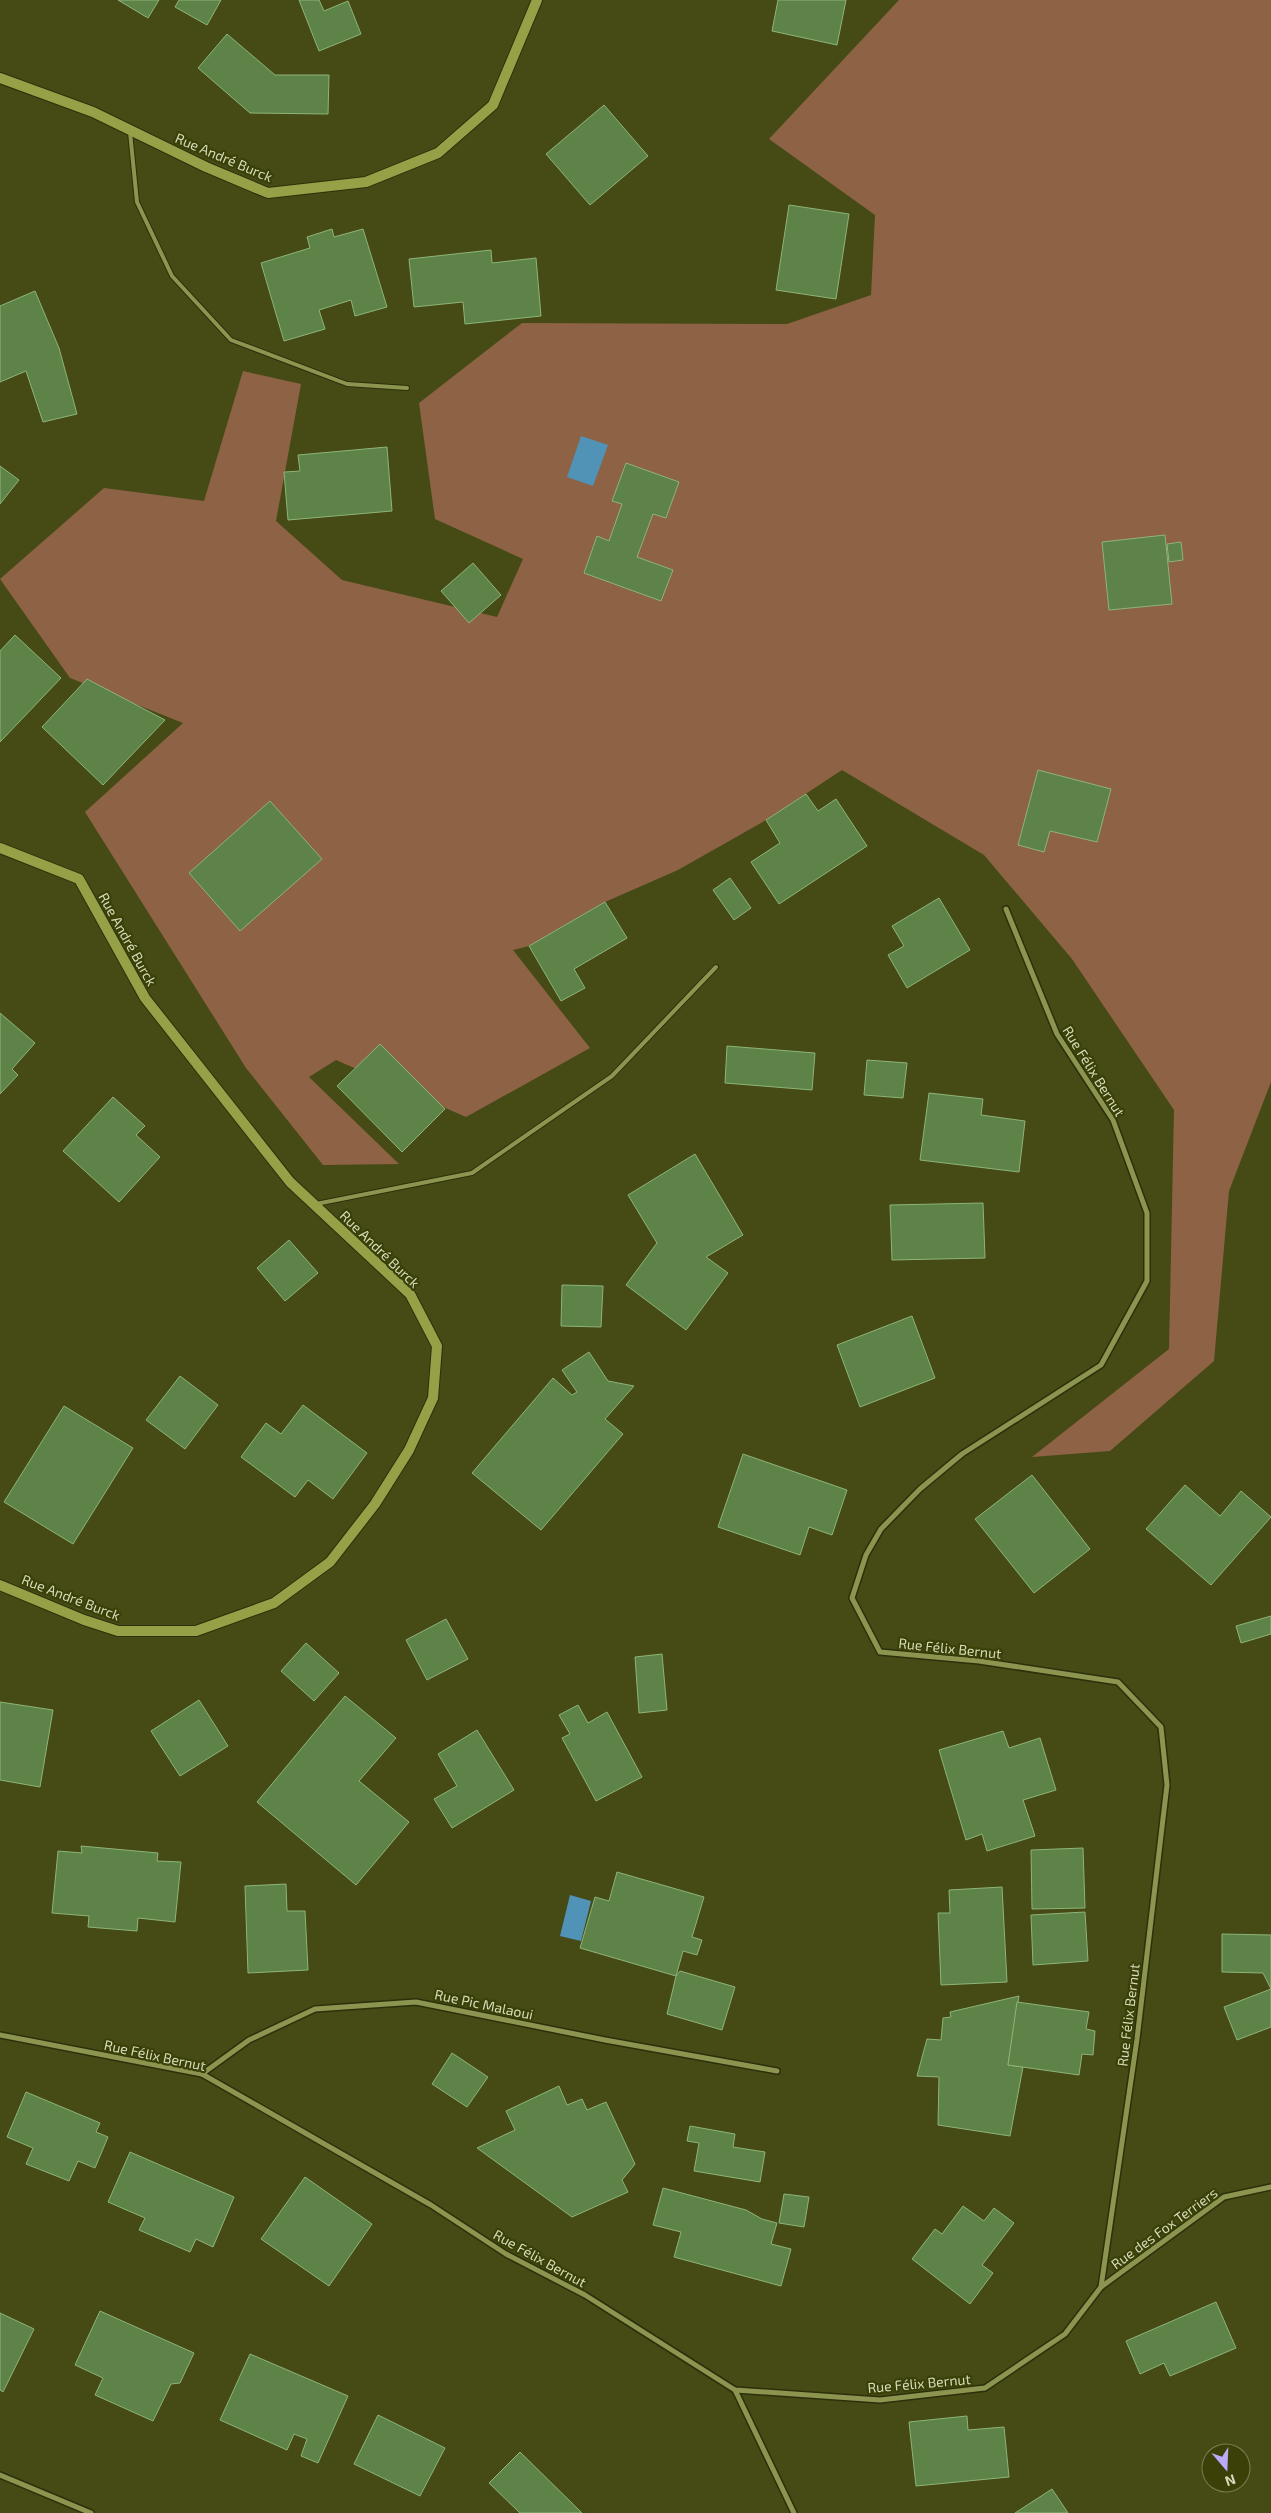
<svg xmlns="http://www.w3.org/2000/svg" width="1271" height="2513" viewBox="0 0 1271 2513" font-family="'Exo 2',sans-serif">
  <rect width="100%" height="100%" fill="#464b16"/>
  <path fill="#8d6245" d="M899,0H1271V1082L1229,1191L1214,1361L1110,1451L1032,1457L1169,1349L1174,1110L1072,959L984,855L842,770L766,820L678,870L605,902L529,946L513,950L590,1048L466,1117L336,1060L309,1077L399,1164L323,1165L246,1068L85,812L183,723L70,678L0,579L104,488L204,501L243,371L301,384L276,521L342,580L497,617L523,559L435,519L419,403L522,323L787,324L871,295L875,215L769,139Z"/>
  <g fill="#5193b7">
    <path d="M581,436L608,445L593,486L567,477Z"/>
    <path d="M570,1895L591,1901L581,1941L560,1936Z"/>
  </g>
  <g fill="#5e8349" stroke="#8eb478">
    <path d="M118,0H159L148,18Z"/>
    <path d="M179,0H221L207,25L175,7Z"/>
    <path d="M299,0H319L324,11L348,1L361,34L319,51Z"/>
    <path d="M778,0H846L837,45L772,31Z"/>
    <path d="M227,34L275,75H329L328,114L250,113L198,68Z"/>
    <path d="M604,105L648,156L590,205L546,154Z"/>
    <path d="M789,205L849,214L836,299L776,290Z"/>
    <path d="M332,229L334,237L363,229L387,307L355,316L351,300L319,310L325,329L284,341L261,263L310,248L307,237Z"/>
    <path d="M491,250L492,263L536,258L541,316L465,324L463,302L414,307L409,259Z"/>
    <path d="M35,291L59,348L77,414L43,422L26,371L0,382V306Z"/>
    <path d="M387,447L392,511L288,520L284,472L300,471L298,455Z"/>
    <path d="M626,463L679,482L666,518L653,514L637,557L673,570L661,601L584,573L597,536L609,541L622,504L612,501Z"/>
    <path d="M0,466L19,480L0,504Z"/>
    <path d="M1165,535L1172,604L1109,610L1102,542Z"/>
    <path d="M1181,542L1183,560L1169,562L1167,544Z"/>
    <path d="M473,563L501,595L469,623L441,591Z"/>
    <path d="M15,635L61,678L0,742V651Z"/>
    <path d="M87,679L165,720L103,785L42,727Z"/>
    <path d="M1038,770L1111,789L1097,842L1050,831L1044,852L1018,845Z"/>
    <path d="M806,794L818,811L836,799L867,846L779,904L751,862L780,843L766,820Z"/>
    <path d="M270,801L322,859L240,931L189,873Z"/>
    <path d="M730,878L751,908L734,920L713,890Z"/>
    <path d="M939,898L970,950L907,988L888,955L904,946L892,926Z"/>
    <path d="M605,902L627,938L574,969L585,988L561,1001L529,946Z"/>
    <path d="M0,1013L35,1043L12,1069L18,1075L0,1094Z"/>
    <path d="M380,1044L445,1109L402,1152L337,1086Z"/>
    <path d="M727,1046L815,1053L812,1090L725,1083Z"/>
    <path d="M867,1060L907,1063L903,1098L864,1095Z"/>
    <path d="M929,1093L983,1099L981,1115L1025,1121L1019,1172L920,1160Z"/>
    <path d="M113,1097L145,1126L136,1135L160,1157L119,1202L63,1151Z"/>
    <path d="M695,1154L743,1235L706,1257L728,1273L686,1330L626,1285L657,1243L628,1195Z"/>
    <path d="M983,1203L985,1258L892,1260L890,1205Z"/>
    <path d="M289,1240L318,1273L285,1301L257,1268Z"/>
    <path d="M562,1285L603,1286L601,1327L561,1326Z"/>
    <path d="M912,1316L935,1378L860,1407L837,1345Z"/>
    <path d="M589,1352L608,1381L634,1386L605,1419L623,1434L541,1530L472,1473L553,1378L572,1395L577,1392L562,1370Z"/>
    <path d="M180,1376L218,1405L185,1449L146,1420Z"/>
    <path d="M303,1405L367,1453L333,1499L308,1480L295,1497L241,1457L266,1423L281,1434Z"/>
    <path d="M64,1406L133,1448L73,1544L4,1502Z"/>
    <path d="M743,1454L847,1490L832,1535L809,1527L800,1555L718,1527Z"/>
    <path d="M1032,1475L1090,1549L1034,1593L975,1519Z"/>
    <path d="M1185,1485L1220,1516L1241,1491L1271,1517L1211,1585L1146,1529Z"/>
    <path d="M1271,1616V1634L1241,1643L1236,1626Z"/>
    <path d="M446,1619L468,1659L427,1680L406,1640Z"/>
    <path d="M306,1643L339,1673L314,1701L281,1671Z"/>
    <path d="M662,1654L667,1710L639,1713L635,1657Z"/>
    <path d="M345,1696L396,1738L359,1781L409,1822L356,1885L257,1802Z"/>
    <path d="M199,1700L228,1746L180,1776L151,1731Z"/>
    <path d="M0,1702L53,1710L40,1787L0,1780Z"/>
    <path d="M578,1705L588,1723L607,1712L642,1777L596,1801L562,1738L570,1734L559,1715Z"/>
    <path d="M477,1730L514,1790L452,1828L434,1799L457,1786L438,1754Z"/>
    <path d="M1003,1731L1009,1748L1040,1738L1056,1790L1023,1800L1035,1836L987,1851L982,1834L966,1840L939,1750Z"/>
    <path d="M81,1846L158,1853L157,1861L181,1862L175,1922L138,1918L137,1931L88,1927L89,1916L52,1913L58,1851L82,1853Z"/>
    <path d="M1083,1848L1085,1908L1032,1909L1031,1850Z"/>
    <path d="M617,1872L704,1897L692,1937L702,1940L697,1955L683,1951L676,1976L580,1948L595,1897L609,1901Z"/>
    <path d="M286,1884L287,1911H305L308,1970L248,1973L245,1886Z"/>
    <path d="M1002,1887L1007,1982L941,1985L938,1913H950L949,1890Z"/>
    <path d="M1085,1912L1088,1961L1033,1965L1031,1915Z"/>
    <path d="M1222,1934L1271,1935V1989L1263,1973L1222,1972Z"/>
    <path d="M680,1971L735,1987L722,2030L667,2014L676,1976Z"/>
    <path d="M1271,1989V2027L1237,2040L1224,2007Z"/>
    <path d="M1019,1996L1008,2065L1023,2067L1010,2136L938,2125L939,2077L917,2076L927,2039L941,2040L943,2018L951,2017L950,2012Z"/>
    <path d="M1017,2002L1089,2012L1086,2029L1095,2031L1093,2055L1082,2054L1079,2075L1008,2065Z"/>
    <path d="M452,2053L488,2077L467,2107L432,2084Z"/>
    <path d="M559,2086L567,2105L582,2099L587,2110L606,2102L635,2164L622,2180L628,2192L572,2217L477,2148L515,2130L506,2111Z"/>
    <path d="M26,2092L100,2123L96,2132L108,2137L95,2168L78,2161L69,2181L26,2164L33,2148L7,2137Z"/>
    <path d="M690,2126L735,2134L733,2147L765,2152L760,2182L694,2171L699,2143L687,2141Z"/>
    <path d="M130,2152L234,2197L213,2247L196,2239L190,2252L139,2230L145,2218L108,2202Z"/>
    <path d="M305,2177L372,2224L329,2286L261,2239Z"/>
    <path d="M663,2188L746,2210L762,2219L777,2223L771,2244L791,2249L781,2286L674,2257L681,2232L653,2225Z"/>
    <path d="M784,2194L809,2197L804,2227L779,2223Z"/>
    <path d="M963,2206L984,2221L994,2208L1014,2223L982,2265L993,2273L970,2304L912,2259L935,2229L942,2234Z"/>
    <path d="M1216,2302L1236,2348L1170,2376L1164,2363L1140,2374L1126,2341Z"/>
    <path d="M100,2311L194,2353L180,2383L171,2384L153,2421L95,2395L103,2378L75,2365Z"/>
    <path d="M0,2313L34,2329L3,2392L0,2390Z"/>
    <path d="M250,2354L348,2396L318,2463L301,2456L307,2439L294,2434L287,2450L220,2420Z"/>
    <path d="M378,2415L445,2448L420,2496L354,2464Z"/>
    <path d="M967,2416L968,2430L1004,2427L1009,2477L916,2486L909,2422Z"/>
    <path d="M520,2452L582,2513H520L489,2483Z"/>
    <path d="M1052,2489L1068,2513H1015Z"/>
  </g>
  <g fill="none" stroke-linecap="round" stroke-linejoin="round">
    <g stroke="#2c300b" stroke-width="6">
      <g id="lane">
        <path d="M130,132L137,202L172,276L231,340L347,384L407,388"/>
        <path d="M316,1204L472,1173L612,1076L716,967"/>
      </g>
    </g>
    <g stroke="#2c300b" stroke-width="8">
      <g id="street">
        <path d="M0,2035L202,2074L431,2205L506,2254L585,2295L735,2390L880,2400L985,2388L1065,2334L1101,2287L1137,2039L1167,1785L1161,1727L1118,1682L979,1661L880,1652L852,1598L866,1555L881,1529L920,1489L962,1454L1101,1365L1147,1281V1213L1113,1120L1057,1034L1006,909"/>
        <path d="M202,2074L249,2040L315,2009L416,2002L605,2040L777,2071"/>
        <path d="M1101,2287L1224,2197L1271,2187"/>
        <path d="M735,2390L794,2513"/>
        <path d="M0,2475L91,2513"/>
      </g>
    </g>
    <g stroke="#2c300b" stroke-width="12">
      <g id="secondary">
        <path d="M0,78L93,112L206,167L268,193L366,182L438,153L493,105L537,0"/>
        <path d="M0,848L79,879L145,998L290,1182L410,1294L437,1346L433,1398L409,1450L375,1504L330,1562L274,1603L196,1631H118L84,1620L0,1585"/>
      </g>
    </g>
    <use href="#lane" stroke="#8c944f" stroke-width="4"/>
    <use href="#street" stroke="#8c944f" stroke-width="5"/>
    <use href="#secondary" stroke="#96a046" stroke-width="10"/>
  </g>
  <g text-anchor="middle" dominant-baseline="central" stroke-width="4.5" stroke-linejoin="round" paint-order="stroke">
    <g font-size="14" fill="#d6dcb9" stroke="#3b4008">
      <text transform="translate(224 157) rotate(23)">Rue André Burck</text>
      <text transform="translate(128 939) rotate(61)">Rue André Burck</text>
      <text transform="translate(1094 1071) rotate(58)">Rue Félix Bernut</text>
      <text transform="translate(380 1249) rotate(44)">Rue André Burck</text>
      <text transform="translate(71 1597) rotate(21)">Rue André Burck</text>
      <text transform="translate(950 1648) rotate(6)">Rue Félix Bernut</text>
      <text transform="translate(484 2004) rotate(12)">Rue Pic Malaoui</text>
      <text transform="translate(1128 2015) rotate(-83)">Rue Félix Bernut</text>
      <text transform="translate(155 2055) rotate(12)">Rue Félix Bernut</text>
      <text transform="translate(1164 2228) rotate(-36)">Rue des Fox Terriers</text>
      <text transform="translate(540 2258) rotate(29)">Rue Félix Bernut</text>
      <text transform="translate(919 2383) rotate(-5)">Rue Félix Bernut</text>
    </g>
  </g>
  <g transform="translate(1226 2468) rotate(161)"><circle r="24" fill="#3b4008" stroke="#797e4f"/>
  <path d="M0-4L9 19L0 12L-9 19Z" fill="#bcaaf6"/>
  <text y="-8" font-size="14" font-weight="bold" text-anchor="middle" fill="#d6dcb9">N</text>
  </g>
</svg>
